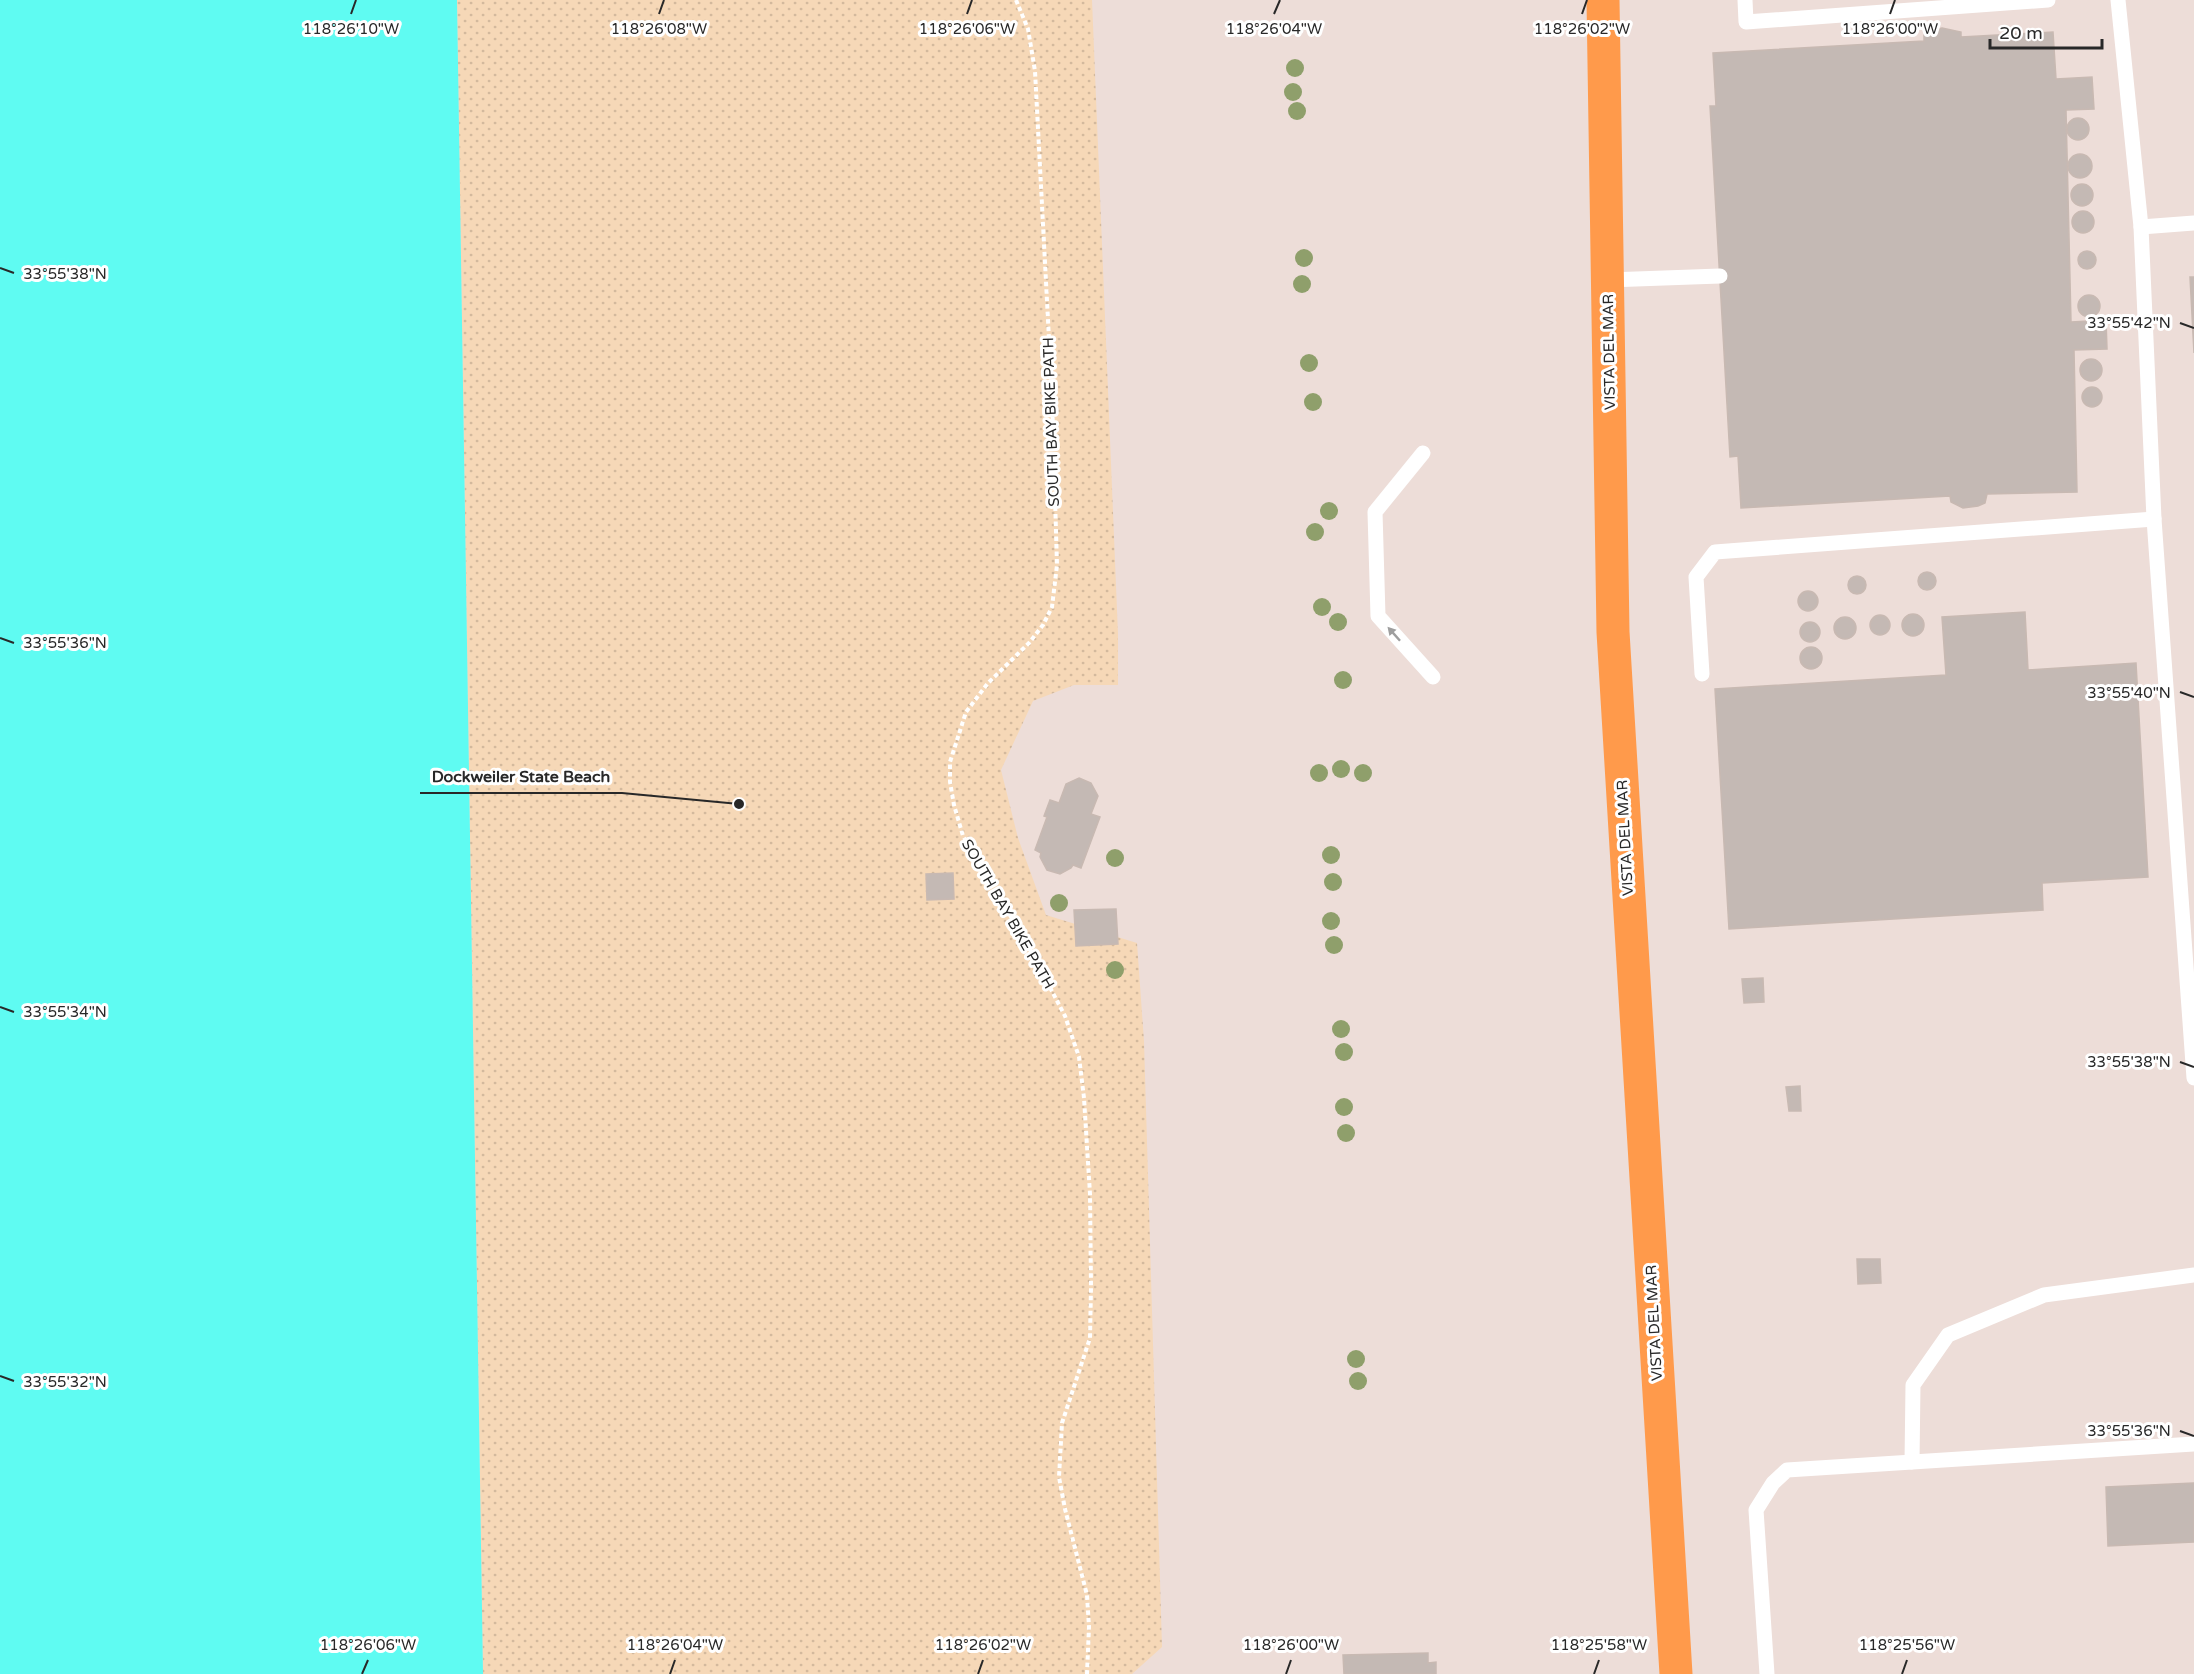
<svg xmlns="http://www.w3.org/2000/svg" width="2194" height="1674" viewBox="0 0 2194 1674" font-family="'Varela Round',sans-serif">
  <defs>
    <pattern id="sand-dots" width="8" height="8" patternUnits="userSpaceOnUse" patternTransform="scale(1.5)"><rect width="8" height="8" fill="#f6d8b7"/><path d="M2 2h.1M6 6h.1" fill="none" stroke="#d3b99d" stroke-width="1.8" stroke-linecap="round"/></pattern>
  </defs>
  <rect width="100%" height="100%" fill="#edddd8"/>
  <path fill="url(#sand-dots)" d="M457,0H1092L1118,634V685H1074L1033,701L1001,770L1018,838L1046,915L1137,943L1144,1041L1162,1647L1132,1674H483Z"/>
  <path fill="#5ffbf2" d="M0,0H457L483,1674H0Z"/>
  <g fill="#c4b9b4" stroke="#c8b9b2" stroke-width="1.5">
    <path d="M1942,28L1961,32V37L2053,32L2056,79L2092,77L2094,109L2066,110L2071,322L2106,320L2107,349L2074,350L2077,492L1987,494L1985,503L1978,506L1963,508L1951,502L1950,496L1741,508L1738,456L1730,457L1710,106H1716L1713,53L1924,41V35L1926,32Z"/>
    <circle cx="2078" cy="129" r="11"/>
    <circle cx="2080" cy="166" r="12"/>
    <circle cx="2082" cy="195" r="11"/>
    <circle cx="2083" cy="222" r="11"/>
    <circle cx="2087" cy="260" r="9"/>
    <path d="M2190,277H2194V353Z"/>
    <circle cx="2089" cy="306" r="11"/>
    <circle cx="2091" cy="370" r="11"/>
    <circle cx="2092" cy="397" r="10"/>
    <circle cx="1927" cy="581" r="9"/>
    <circle cx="1857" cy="585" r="9"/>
    <circle cx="1808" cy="601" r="10"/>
    <path d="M2025,612L2028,670L2136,663L2148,877L2042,883L2043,910L1729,929L1715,689L1946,675L1942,617Z"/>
    <circle cx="1913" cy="625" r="11"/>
    <circle cx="1880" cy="625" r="10"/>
    <circle cx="1845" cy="628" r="11"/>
    <circle cx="1810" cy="632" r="10"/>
    <circle cx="1811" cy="658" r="11"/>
    <path d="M1079,778L1091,783L1098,796L1091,814L1100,817L1081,868L1073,865L1071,868L1060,874L1047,870L1040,857L1041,853L1035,850L1047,817L1044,816L1050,800L1059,803L1066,784Z"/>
    <path d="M953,873L954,899L927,900L926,874Z"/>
    <path d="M1116,909L1118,944L1076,946L1074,910Z"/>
    <path d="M1763,978L1764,1002L1744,1003L1742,979Z"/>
    <path d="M1800,1086L1801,1111H1789L1786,1087Z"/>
    <path d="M1857,1259H1880L1881,1283L1858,1284Z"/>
    <path d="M2194,1483V1542L2108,1546L2106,1487Z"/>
    <path d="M1428,1653V1663L1436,1662V1674H1344L1343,1655Z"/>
  </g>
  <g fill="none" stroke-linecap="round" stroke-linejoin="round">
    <path stroke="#fff" stroke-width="4" stroke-dasharray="4.5 3" stroke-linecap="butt" d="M1016,0L1028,29L1035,71L1052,397L1057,565L1052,607L1043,625L1029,643L988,683L966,712L950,762V782L954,805L963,836L1026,942L1065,1016L1079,1057L1084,1098L1090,1194L1091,1287L1090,1338L1062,1423L1059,1477L1065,1509L1087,1595L1089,1627L1087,1674"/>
    <g stroke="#fff" stroke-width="15">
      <path d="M1745,0L1746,22L2048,0"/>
      <path d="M2118,0L2141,227L2154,519L2194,1078"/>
      <path d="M2141,227L2194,223"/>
      <path d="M1608,280L1720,276"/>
      <path d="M1423,453L1375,512L1378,616L1433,677"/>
      <path d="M1702,674L1696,577L1715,552L2154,519"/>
      <path d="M1912,1462L1913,1385L1948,1335L2044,1295L2194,1275"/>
      <path d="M1767,1674L1756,1510L1773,1483L1787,1470L2194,1444"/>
    </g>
    <path stroke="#ff9a4b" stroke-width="33" d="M1603,0L1613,632L1676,1674"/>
  </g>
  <g fill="#8f9f6b">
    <circle cx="1295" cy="68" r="9"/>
    <circle cx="1293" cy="92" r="9"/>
    <circle cx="1297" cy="111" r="9"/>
    <circle cx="1304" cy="258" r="9"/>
    <circle cx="1302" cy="284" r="9"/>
    <circle cx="1309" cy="363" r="9"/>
    <circle cx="1313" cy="402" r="9"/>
    <circle cx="1329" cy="511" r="9"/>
    <circle cx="1315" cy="532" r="9"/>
    <circle cx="1322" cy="607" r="9"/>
    <circle cx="1338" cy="622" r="9"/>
    <circle cx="1343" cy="680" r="9"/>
    <circle cx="1341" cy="769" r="9"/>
    <circle cx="1319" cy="773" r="9"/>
    <circle cx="1363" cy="773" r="9"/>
    <circle cx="1331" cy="855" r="9"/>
    <circle cx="1115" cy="858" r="9"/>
    <circle cx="1333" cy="882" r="9"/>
    <circle cx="1059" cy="903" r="9"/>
    <circle cx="1331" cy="921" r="9"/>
    <circle cx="1334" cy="945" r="9"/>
    <circle cx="1115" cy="970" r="9"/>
    <circle cx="1341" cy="1029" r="9"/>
    <circle cx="1344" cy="1052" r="9"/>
    <circle cx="1344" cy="1107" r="9"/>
    <circle cx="1346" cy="1133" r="9"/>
    <circle cx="1356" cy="1359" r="9"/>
    <circle cx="1358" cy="1381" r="9"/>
  </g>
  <defs><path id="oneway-solid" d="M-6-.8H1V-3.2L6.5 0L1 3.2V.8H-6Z" transform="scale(1.5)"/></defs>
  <use fill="#9e9e9e" href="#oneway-solid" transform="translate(1394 634) rotate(-132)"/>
  <path fill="none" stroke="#282828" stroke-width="2" d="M351,14L356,0M659,14L664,0M967,14L972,0M1274,14L1280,0M1582,14L1587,0M1890,14L1895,0M0,268L14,273M2180,323L2194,328M0,638L14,643M2180,692L2194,697M0,1007L14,1012M2180,1062L2194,1067M0,1376L14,1381M2180,1431L2194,1436M362,1674L368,1660M670,1674L675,1660M978,1674L983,1660M1286,1674L1291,1660M1594,1674L1599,1660M1902,1674L1907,1660"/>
  <g text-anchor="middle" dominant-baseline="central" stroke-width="6" stroke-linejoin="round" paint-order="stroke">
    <g font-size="15" fill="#282828" stroke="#fff">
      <text transform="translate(1609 352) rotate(-91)">VISTA DEL MAR</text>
      <text transform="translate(1051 422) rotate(-92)">SOUTH BAY BIKE PATH</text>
      <text transform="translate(1625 838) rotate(-93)">VISTA DEL MAR</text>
      <text transform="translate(1008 914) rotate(60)">SOUTH BAY BIKE PATH</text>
      <text transform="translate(1654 1323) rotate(-93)">VISTA DEL MAR</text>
    </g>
  </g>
  <g font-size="15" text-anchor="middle" fill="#282828" stroke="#fff" stroke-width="6" stroke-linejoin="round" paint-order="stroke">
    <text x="351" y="34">118°26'10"W</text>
    <text x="659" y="34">118°26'08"W</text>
    <text x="967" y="34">118°26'06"W</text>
    <text x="1274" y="34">118°26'04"W</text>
    <text x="1582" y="34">118°26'02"W</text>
    <text x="1890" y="34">118°26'00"W</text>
    <text x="65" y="279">33°55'38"N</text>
    <text x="2129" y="328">33°55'42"N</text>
    <text x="65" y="648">33°55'36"N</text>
    <text x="2129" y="698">33°55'40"N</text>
    <text x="65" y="1017">33°55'34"N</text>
    <text x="2129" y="1067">33°55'38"N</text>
    <text x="65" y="1387">33°55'32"N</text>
    <text x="2129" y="1436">33°55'36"N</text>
    <text x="368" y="1650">118°26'06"W</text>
    <text x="675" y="1650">118°26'04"W</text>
    <text x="983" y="1650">118°26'02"W</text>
    <text x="1291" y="1650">118°26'00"W</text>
    <text x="1599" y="1650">118°25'58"W</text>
    <text x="1907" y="1650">118°25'56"W</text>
  </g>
  <path fill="none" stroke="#282828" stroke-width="2" d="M739 804L622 793H420"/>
  <circle fill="#282828" stroke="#fff" stroke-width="2" cx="739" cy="804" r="6"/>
  <g font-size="16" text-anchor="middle" font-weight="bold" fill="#282828" stroke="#fff" stroke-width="6" stroke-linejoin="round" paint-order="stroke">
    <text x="521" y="782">Dockweiler State Beach</text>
  </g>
  <path d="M1990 39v9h112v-9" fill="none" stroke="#282828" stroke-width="3"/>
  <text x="1999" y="39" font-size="18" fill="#282828" stroke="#ffffff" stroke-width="4.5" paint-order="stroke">20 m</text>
</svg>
